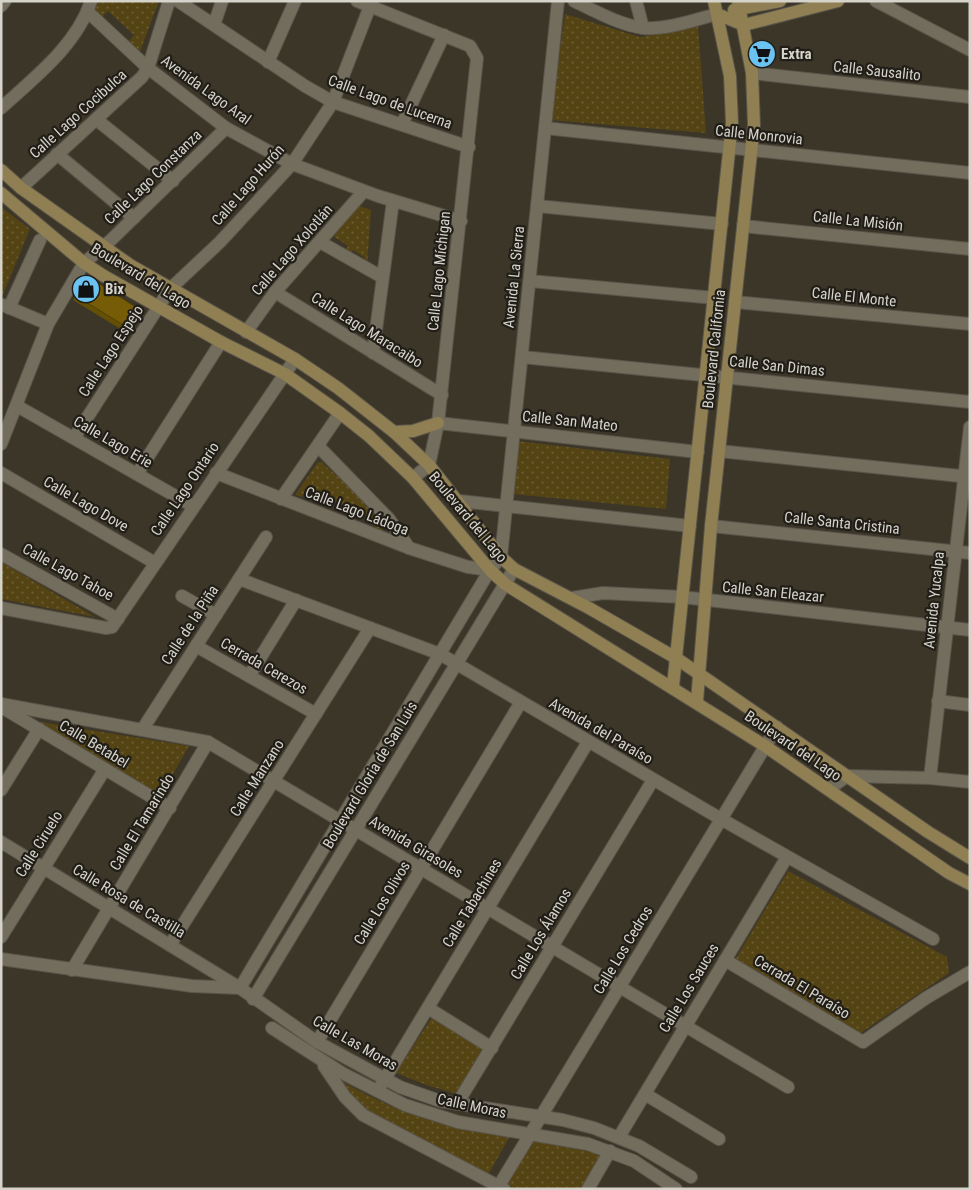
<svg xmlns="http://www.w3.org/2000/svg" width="971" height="1190" viewBox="0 0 971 1190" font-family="'Roboto Condensed',sans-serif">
  <defs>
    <pattern id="park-dots" width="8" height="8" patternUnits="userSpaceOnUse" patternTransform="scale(1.25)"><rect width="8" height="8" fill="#544313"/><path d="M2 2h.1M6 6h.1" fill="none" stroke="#6c5d34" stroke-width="1.8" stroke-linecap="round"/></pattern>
  </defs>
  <rect width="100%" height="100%" fill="#3c3629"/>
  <g fill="url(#park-dots)">
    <path d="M91,1H159L139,54L126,44L134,35L108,11L100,19L92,10Z"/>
    <path d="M565,14L640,37L698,26L706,133L550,120Z"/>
    <path d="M354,204L371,210L367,267L359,266L365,258L353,250L347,258L343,255L348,246L330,234Z"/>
    <path d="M1,207L30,229L1,299Z"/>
    <path d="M517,441L670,459L666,509L513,494Z"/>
    <path d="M318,462H321L350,487L384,526V529L381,530L371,525L373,518L306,490L302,497L295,495Z"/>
    <path d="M1,562L95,617L1,599Z"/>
    <path d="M28,720L189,746L159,798Z"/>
    <path d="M788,871L947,957L949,973L859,1034L735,960Z"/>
    <path d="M432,1017L484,1049L458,1094L429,1086L396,1073Z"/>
    <path d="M343,1082C399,1114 447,1127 510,1136L488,1175L383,1123L357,1104Z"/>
    <path d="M530,1139L555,1142L604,1154L584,1189H511L504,1185Z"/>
  </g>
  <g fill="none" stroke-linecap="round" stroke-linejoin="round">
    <g stroke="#595449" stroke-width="14">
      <g id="street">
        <path d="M178,1L305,86L333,102L469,147"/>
        <path d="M357,1L465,44L470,46L477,58L438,423L429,465L413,478"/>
        <path d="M574,1C595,11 620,25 643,28C667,30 694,20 717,14"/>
        <path d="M636,1L643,28"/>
        <path d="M876,1L970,50"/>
        <path d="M1,6L5,1"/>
        <path d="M88,12L148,68L226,128L292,164L378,196L461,221"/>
        <path d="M214,25L222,1"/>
        <path d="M268,62L295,1"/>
        <path d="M752,73L970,97"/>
        <path d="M1,108C34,78 77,45 91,1"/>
        <path d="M97,120L173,181"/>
        <path d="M402,124L444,35"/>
        <path d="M545,128L970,173"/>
        <path d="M57,154L134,218"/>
        <path d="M21,188L142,77L148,68L169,1"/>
        <path d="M537,206L722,224"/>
        <path d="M743,226L970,249"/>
        <path d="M320,242L382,277"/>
        <path d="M530,281L715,298"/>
        <path d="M275,292L442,395"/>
        <path d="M735,302L970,324"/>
        <path d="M3,305L48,324"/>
        <path d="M9,308L40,240"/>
        <path d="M246,332L275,292L364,191"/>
        <path d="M373,353L393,201"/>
        <path d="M522,357L970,402"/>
        <path d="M17,406L193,506"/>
        <path d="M438,423L698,452"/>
        <path d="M74,438L170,289L220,242L292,164L333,102L372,1"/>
        <path d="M1,444L48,324L84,263L111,240L226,128"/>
        <path d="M318,446L389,519L409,548"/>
        <path d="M719,451L970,477"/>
        <path d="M1,473L155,563"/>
        <path d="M216,473L409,548L468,567L490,570"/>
        <path d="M137,474L221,342"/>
        <path d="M281,499L340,413"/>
        <path d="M460,501L690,526"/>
        <path d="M711,526L970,553"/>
        <path d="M1,554L118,619"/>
        <path d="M239,579L440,654L721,819L933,939"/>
        <path d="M182,596L216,615"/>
        <path d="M572,598L603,593L682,597L970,630"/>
        <path d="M1,608L106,628L112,627L295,359"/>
        <path d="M196,646L316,714"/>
        <path d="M249,676L296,600"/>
        <path d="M938,701L970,705"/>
        <path d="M1,704L208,742L788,1087"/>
        <path d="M3,708L170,808"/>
        <path d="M142,730L266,537"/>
        <path d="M930,778L970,427"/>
        <path d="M829,789L847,776L930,778L970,782"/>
        <path d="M1,790L39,729"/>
        <path d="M1,842L240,988L490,570L501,557L558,1"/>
        <path d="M1,937L105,769"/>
        <path d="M170,945L370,628"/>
        <path d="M1,959L192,986L240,988L317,1042L400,1087L440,1101L563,1120L594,1128L639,1146L691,1177"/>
        <path d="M725,960L863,1042L926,998L970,972"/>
        <path d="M72,970L208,742"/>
        <path d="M253,999L514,569"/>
        <path d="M428,1008L492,1048"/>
        <path d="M272,1028L342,1073L405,1105L458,1122L588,1144L634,1161L676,1189"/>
        <path d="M317,1042L521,702"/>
        <path d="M324,1066L345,1097L363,1115L504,1189"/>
        <path d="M380,1087L588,742"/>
        <path d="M645,1094L719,1139"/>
        <path d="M457,1104L653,780"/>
        <path d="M619,1137L787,857"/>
        <path d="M497,1189L777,727"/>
        <path d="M588,1189L610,1151"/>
      </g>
    </g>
    <g stroke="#595449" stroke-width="14">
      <g id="secondary">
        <path d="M734,10L780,1"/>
        <path d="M717,14L744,25L838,1"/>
        <path d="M1,170L21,188L130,265L295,359L338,388L394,432L429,465L501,557L514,569L589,608L676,658L928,832L970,858"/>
        <path d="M1,193L84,263L104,276L221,342L285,374L340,413L369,436L413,478L490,570L505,584L765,746L949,873L970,884"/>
        <path d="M394,432L413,431L438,423"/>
        <path d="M673,686L732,123L730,76L714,1"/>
        <path d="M697,701L711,526L754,125L752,73L738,1"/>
      </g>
    </g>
    <use href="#street" stroke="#736d5e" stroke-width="12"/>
    <use href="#secondary" stroke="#8f7f52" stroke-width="12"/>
  </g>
  <path fill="#654f05" d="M84,281L142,311L127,333L73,300Z"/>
  <path fill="#765c06" stroke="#534004" d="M93,280L142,311L130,329L76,296L84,281Z"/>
  <defs>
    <g id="supermarket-disc" transform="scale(1.4375)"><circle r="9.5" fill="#6ac3f1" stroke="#211e18"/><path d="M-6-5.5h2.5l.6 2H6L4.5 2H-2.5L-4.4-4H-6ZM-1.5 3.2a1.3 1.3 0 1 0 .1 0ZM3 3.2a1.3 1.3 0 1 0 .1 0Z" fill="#111"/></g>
    <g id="shop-disc" transform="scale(1.4375)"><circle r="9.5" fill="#6ac3f1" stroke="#211e18"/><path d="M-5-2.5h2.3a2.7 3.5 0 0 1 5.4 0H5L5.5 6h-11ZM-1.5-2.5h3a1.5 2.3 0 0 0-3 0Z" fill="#111"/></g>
  </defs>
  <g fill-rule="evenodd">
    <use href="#supermarket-disc" x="762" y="54"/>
    <use href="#shop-disc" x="86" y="289"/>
  </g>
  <g text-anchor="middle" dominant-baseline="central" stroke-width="4.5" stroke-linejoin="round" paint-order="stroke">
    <g font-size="15" font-weight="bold" fill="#d6d3cb" stroke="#211e18" text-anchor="start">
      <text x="781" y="54">Extra</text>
      <text x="105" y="289">Bix</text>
    </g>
    <g font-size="15" fill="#d6d3cb" stroke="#211e18">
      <text transform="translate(877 71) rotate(6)">Calle Sausalito</text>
      <text transform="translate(206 90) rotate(36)">Avenida Lago Aral</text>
      <text transform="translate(390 102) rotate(20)">Calle Lago de Lucerna</text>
      <text transform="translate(78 114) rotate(-42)">Calle Lago Cocibulca</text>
      <text transform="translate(759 135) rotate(6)">Calle Monrovia</text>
      <text transform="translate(153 177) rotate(-44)">Calle Lago Constanza</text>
      <text transform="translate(248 185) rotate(-49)">Calle Lago Hurón</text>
      <text transform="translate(858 221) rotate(6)">Calle La Misión</text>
      <text transform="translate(292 250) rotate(-49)">Calle Lago Xolotlán</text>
      <text transform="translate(439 271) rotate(-84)">Calle Lago Míchigan</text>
      <text transform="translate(141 276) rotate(31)">Boulevard del Lago</text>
      <text transform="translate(514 277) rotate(-84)">Avenida La Sierra</text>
      <text transform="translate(854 297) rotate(6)">Calle El Monte</text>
      <text transform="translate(367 330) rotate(32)">Calle Lago Maracaibo</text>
      <text transform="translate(714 349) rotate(-84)">Boulevard California</text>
      <text transform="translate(111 351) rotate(-57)">Calle Lago Espejo</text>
      <text transform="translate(777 366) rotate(6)">Calle San Dimas</text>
      <text transform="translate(570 421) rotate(6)">Calle San Mateo</text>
      <text transform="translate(113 442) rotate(30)">Calle Lago Erie</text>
      <text transform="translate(185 489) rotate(-56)">Calle Lago Ontario</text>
      <text transform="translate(86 504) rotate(30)">Calle Lago Dove</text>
      <text transform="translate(357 511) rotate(21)">Calle Lago Ládoga</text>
      <text transform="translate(468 517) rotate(50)">Boulevard del Lago</text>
      <text transform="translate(842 523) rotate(6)">Calle Santa Cristina</text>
      <text transform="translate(68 572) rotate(29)">Calle Lago Tahoe</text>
      <text transform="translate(773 592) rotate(6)">Calle San Eleazar</text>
      <text transform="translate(934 600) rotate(-84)">Avenida Yucalpa</text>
      <text transform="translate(190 625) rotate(-57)">Calle de la Piña</text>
      <text transform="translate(264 666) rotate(30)">Cerrada Cerezos</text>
      <text transform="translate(601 731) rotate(30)">Avenida del Paraíso</text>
      <text transform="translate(94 744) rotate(31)">Calle Betabel</text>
      <text transform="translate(793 746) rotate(34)">Boulevard del Lago</text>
      <text transform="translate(370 775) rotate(-59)">Boulevard Gloria de San Luis</text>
      <text transform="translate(257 778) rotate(-58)">Calle Manzano</text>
      <text transform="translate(142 822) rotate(-59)">Calle El Tamarindo</text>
      <text transform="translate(39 844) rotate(-58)">Calle Ciruelo</text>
      <text transform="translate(416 847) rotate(31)">Avenida Girasoles</text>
      <text transform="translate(129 901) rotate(31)">Calle Rosa de Castilla</text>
      <text transform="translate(382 903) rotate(-59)">Calle Los Olivos</text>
      <text transform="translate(472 903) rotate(-59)">Calle Tabachines</text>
      <text transform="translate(541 934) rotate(-59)">Calle Los Álamos</text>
      <text transform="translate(623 950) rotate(-59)">Calle Los Cedros</text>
      <text transform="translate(802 987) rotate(31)">Cerrada El Paraíso</text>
      <text transform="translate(689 988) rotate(-59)">Calle Los Sauces</text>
      <text transform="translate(355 1043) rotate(30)">Calle Las Moras</text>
      <text transform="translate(472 1106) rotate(12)">Calle Moras</text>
    </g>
  </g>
  <rect width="971" height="1190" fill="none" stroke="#d6d3cb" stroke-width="5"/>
</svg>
